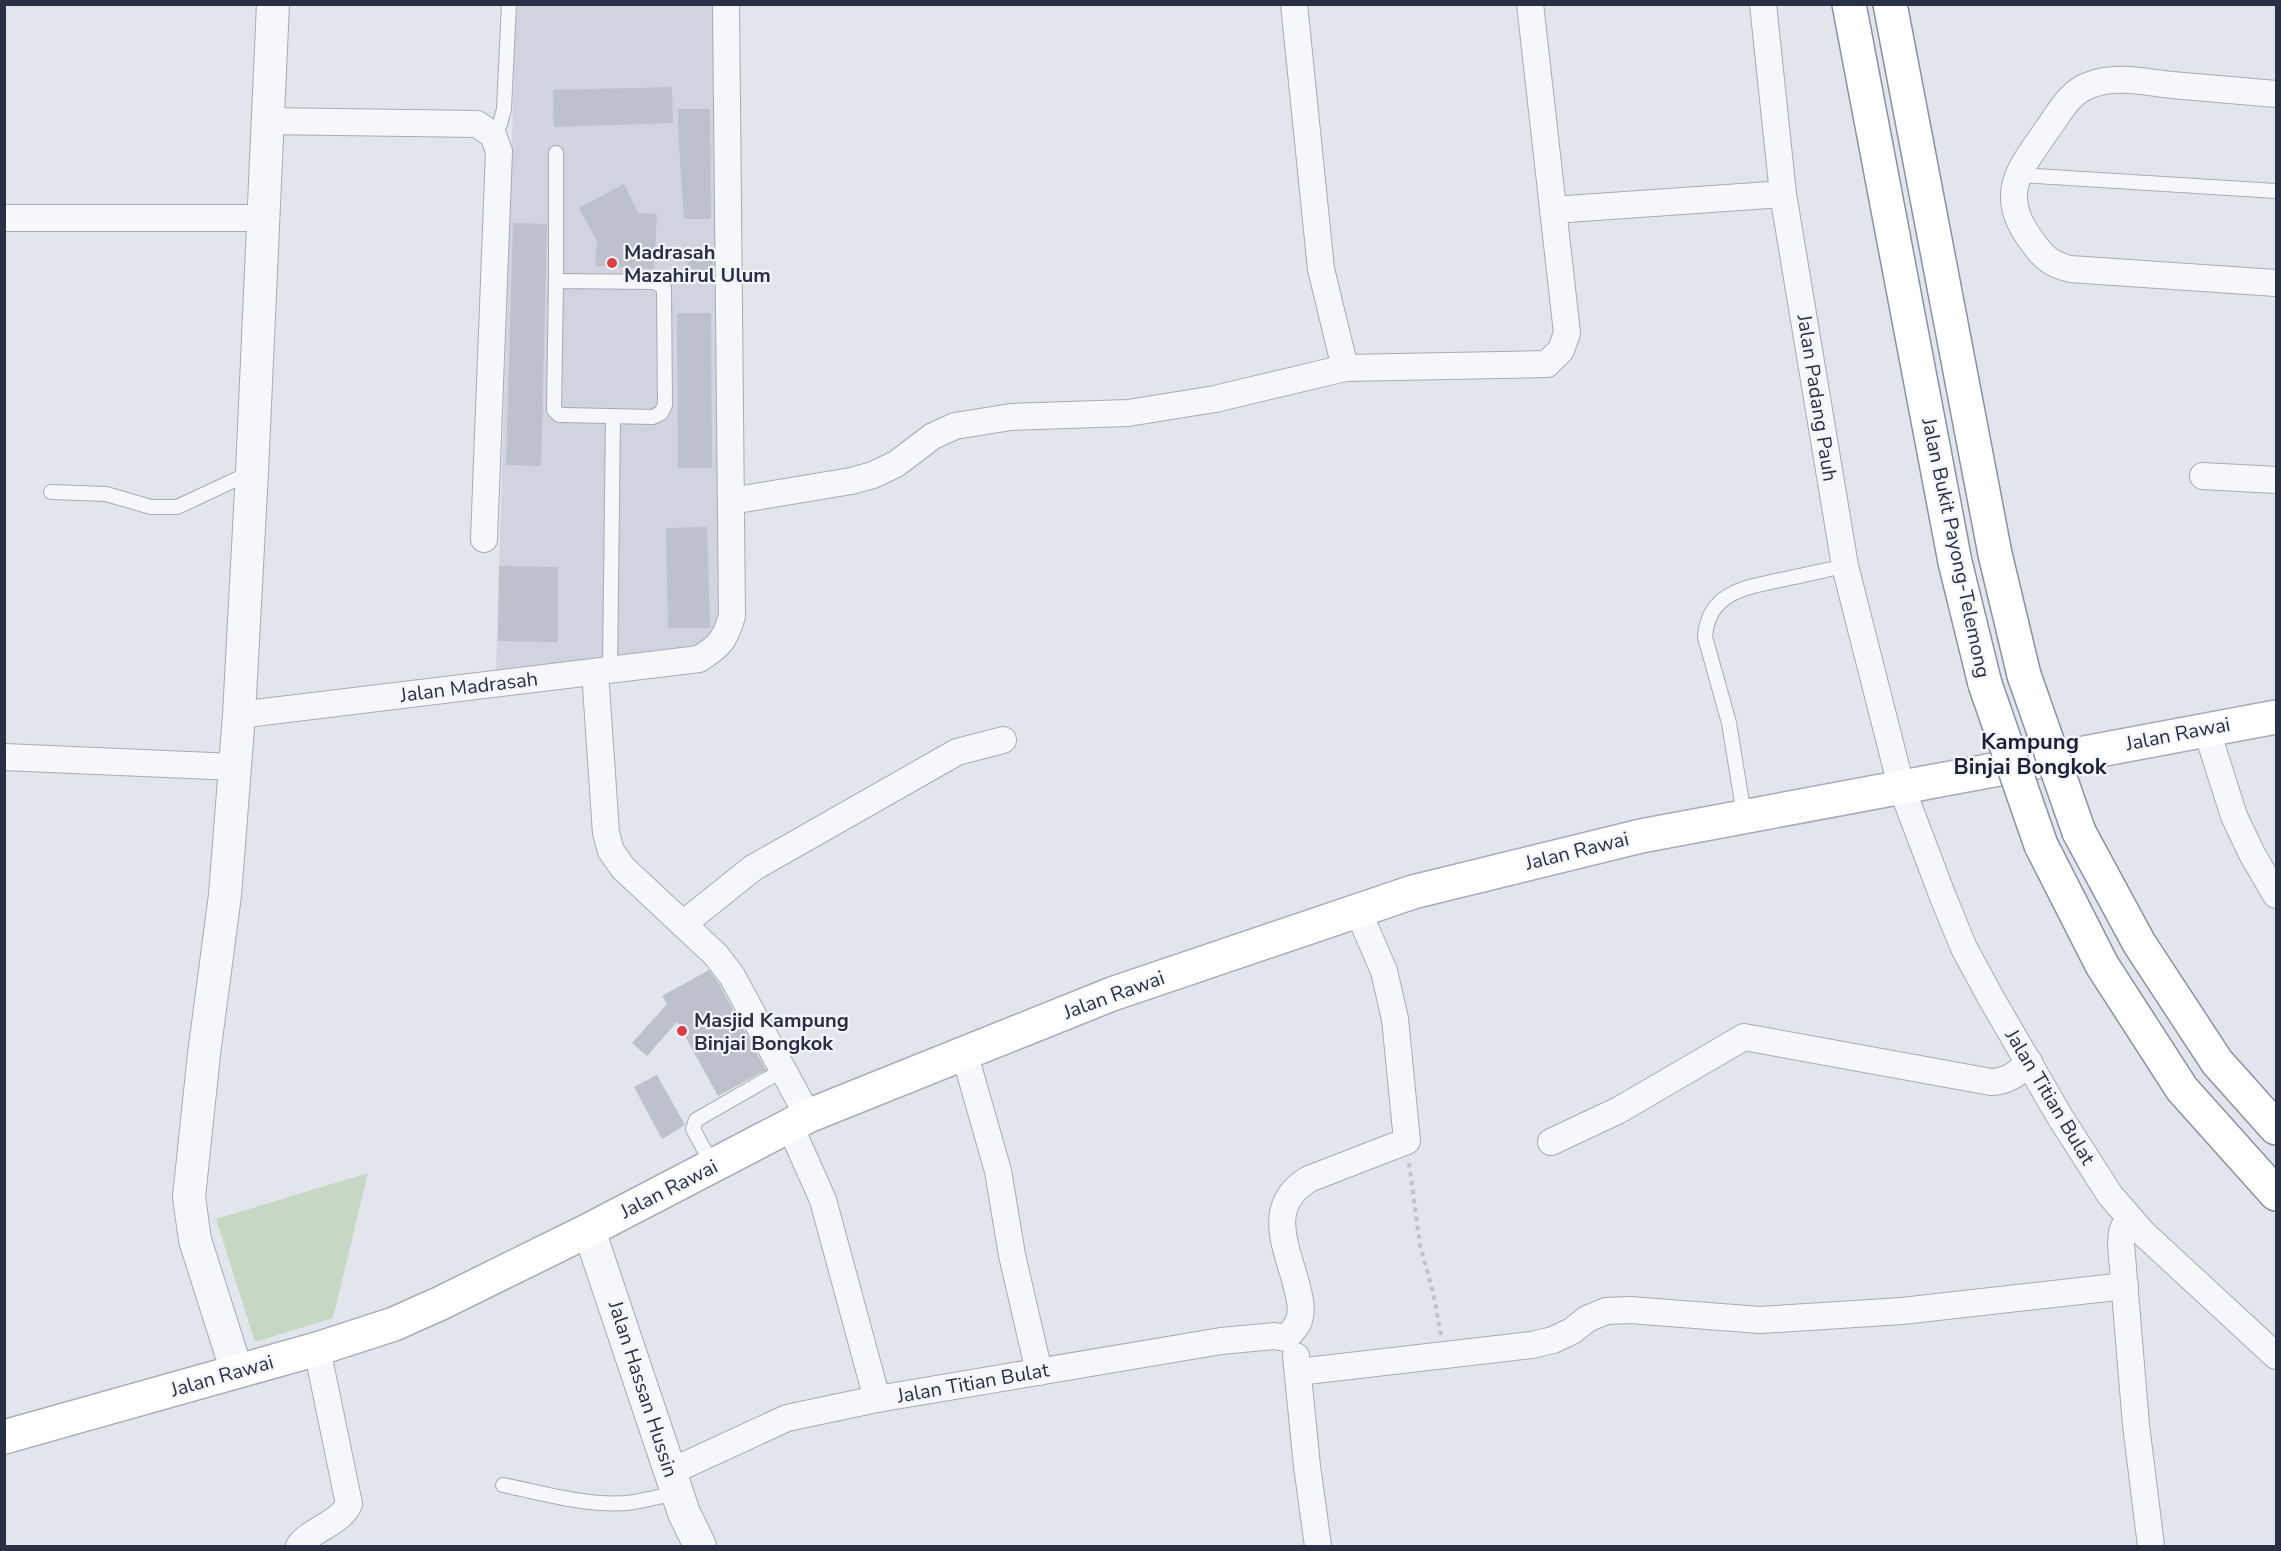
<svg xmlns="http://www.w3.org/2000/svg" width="2281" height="1551" viewBox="0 0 2281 1551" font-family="'Nunito Sans',sans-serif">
  <rect width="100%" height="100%" fill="#e3e5ec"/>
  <path fill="#d1d4de" d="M516,5H713L719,614L716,626L707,639L695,647L496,671Z"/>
  <path fill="#c6d7c3" d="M368,1173L333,1318L255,1342L216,1219Z"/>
  <g fill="#bcc1cc">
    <path d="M672,87L673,123L554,127L553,90Z"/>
    <path d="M678,109H710L711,219H684L679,145Z"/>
    <path d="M624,184L638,213L657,214L654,269L595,266L597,241L579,208Z"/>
    <path d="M513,223L547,224L541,466L506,465Z"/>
    <path d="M712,250L714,274L688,275L687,252Z"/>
    <path d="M677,313H711L712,468H678Z"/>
    <path d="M707,527L710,628H668L666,528Z"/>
    <path d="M499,566L558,567V642L498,641Z"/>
    <path d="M709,970L719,984L766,1070L718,1096L677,1022L647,1056L632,1043L667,1004L662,996Z"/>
    <path d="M657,1075L685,1125L662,1139L634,1087Z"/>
  </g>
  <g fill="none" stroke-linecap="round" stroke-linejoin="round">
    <g stroke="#a7abb7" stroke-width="16">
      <g id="service">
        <path d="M493,135L500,124L504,109L509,4"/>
        <path d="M556,153V281"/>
        <path d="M2019,175L2276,191"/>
        <path d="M556,281L655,282L664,288L665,405L661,413L653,417L564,415H559L554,410Z"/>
        <path d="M51,492L106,494L151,507H177L252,472"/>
        <path d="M610,670L613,416"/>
        <path d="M1744,815L1729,723L1705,637C1708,591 1748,587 1785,579C1805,575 1825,570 1845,566"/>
        <path d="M713,1166L693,1129L696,1120L783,1070"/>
        <path d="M503,1485C543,1493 585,1506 627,1503C643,1501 661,1496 677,1493"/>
      </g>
    </g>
    <g stroke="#a7abb7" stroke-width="28">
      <g id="minor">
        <path d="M1294,4L1321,269L1345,368"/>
        <path d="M1763,4L1783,194L1845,566L1901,786L1943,897L1964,948L1991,998L2060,1117L2110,1195L2143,1233L2276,1356"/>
        <path d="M2276,94C2242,91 2207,88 2172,85C2145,82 2115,75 2090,85C2070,92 2061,110 2049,127C2021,168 1996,193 2031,240C2043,257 2050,264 2070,269L2276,283"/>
        <path d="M267,121L477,124L493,135L499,151L484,539"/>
        <path d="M1553,210L1783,194"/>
        <path d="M4,218H263"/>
        <path d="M2203,476L2276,480"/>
        <path d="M731,501L851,481L873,475L896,464L933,436L955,426L1011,417L1128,413L1215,399L1345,368L1547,364L1561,350L1567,333L1530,4"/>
        <path d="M595,672L606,833L611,851L623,868L716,955L732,976L808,1116"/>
        <path d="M239,715L699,659C720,646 725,640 732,616L726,4"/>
        <path d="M2206,728L2234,816L2252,854L2276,895"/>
        <path d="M4,757L235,767"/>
        <path d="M683,924L753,868L957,752L1003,740"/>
        <path d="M964,1052L998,1171L1012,1255L1039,1372"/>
        <path d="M790,1126L823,1200L877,1399"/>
        <path d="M1551,1142L1619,1110L1744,1037L1991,1082C2008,1081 2016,1075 2029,1062"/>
        <path d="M2128,1217L2122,1232L2121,1244L2136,1425L2151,1546"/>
        <path d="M1286,1338C1290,1333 1295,1329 1298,1323C1303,1311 1300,1299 1297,1287C1287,1247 1264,1206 1309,1179L1407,1141L1395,1019L1384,971L1358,911"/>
        <path d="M1296,1356L1307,1466L1318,1546"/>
        <path d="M1298,1372L1532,1345L1553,1340L1572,1331L1587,1319L1606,1311L1630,1310L1760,1320L1902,1311L2125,1286"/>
        <path d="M670,1472L787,1418L877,1399L1221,1341L1274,1336L1286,1338"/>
        <path d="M299,1546C311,1529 340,1524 349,1504L317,1349"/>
      </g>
    </g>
    <g stroke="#a7abb7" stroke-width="34">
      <g id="tertiary">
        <path d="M589,1230L684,1513L700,1546"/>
        <path d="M237,1372L195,1240L189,1197L204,1054L225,895L239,715L252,472L273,4"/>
      </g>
    </g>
    <g stroke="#a7abb7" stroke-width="36">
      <path id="secondary" d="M4,1437L317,1349L394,1324L441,1303L589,1230L808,1116L1112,994L1413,892L1641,836L2276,717"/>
    </g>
    <g stroke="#8991a4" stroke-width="36">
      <g id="trunk">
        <path d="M1849,4L1955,562L1985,684"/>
        <path d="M1890,4L1995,554L2024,675"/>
        <path d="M2079,832L2139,943L2217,1062L2276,1128"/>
        <path d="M2041,845L2102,965L2182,1089L2276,1194"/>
      </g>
    </g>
    <path stroke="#c1c3cb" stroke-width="4" stroke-dasharray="4.5 4.5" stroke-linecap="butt" d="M1409,1163L1420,1245L1433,1292L1441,1335"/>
    <use href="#service" stroke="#f6f7fa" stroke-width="14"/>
    <use href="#minor" stroke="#f6f7fa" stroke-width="26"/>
    <use href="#tertiary" stroke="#f6f7fa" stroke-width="32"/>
    <use href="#secondary" stroke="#fff" stroke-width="33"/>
    <use href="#trunk" stroke="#fff" stroke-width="33"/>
    <g stroke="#8991a4" stroke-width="36" stroke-linecap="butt">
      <g id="trunk-bridge">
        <path d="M2024,675L2079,832"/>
        <path d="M1985,684L2041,845"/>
      </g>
    </g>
    <use href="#trunk-bridge" stroke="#fff" stroke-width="33"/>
  </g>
  <g fill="#da3f46" stroke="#f3f5f9" stroke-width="2">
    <circle cx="612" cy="263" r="6"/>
    <circle cx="682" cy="1031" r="6"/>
  </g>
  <g text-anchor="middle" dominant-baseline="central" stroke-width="4.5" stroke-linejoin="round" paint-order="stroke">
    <g font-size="20" font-weight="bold" fill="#293046" stroke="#f3f5f9" text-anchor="start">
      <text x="624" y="252">Madrasah<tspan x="624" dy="23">Mazahirul Ulum</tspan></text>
      <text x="694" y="1020">Masjid Kampung<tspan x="694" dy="23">Binjai Bongkok</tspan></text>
    </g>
    <g font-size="20" fill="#293046" stroke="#f3f5f9">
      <text transform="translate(1817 398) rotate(81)">Jalan Padang Pauh</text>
      <text transform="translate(1956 548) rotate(78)">Jalan Bukit Payong-Telemong</text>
      <text transform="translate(469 687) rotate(-7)">Jalan Madrasah</text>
      <text transform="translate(2178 734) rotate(-11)">Jalan Rawai</text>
      <text transform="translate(1577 851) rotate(-14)">Jalan Rawai</text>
      <text transform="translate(1114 995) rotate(-20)">Jalan Rawai</text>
      <text transform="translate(2050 1097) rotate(59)">Jalan Titian Bulat</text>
      <text transform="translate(669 1189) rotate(-27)">Jalan Rawai</text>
      <text transform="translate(222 1376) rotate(-16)">Jalan Rawai</text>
      <text transform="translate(973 1383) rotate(-10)">Jalan Titian Bulat</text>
      <text transform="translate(643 1389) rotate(72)">Jalan Hassan Hussin</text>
    </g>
    <g font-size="22" font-weight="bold" fill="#1b2237" stroke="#f3f5f9">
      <text x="2030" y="742">Kampung<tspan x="2030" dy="25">Binjai Bongkok</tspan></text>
    </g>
  </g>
  <rect width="2281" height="1551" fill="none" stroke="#293046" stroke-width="12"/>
</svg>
